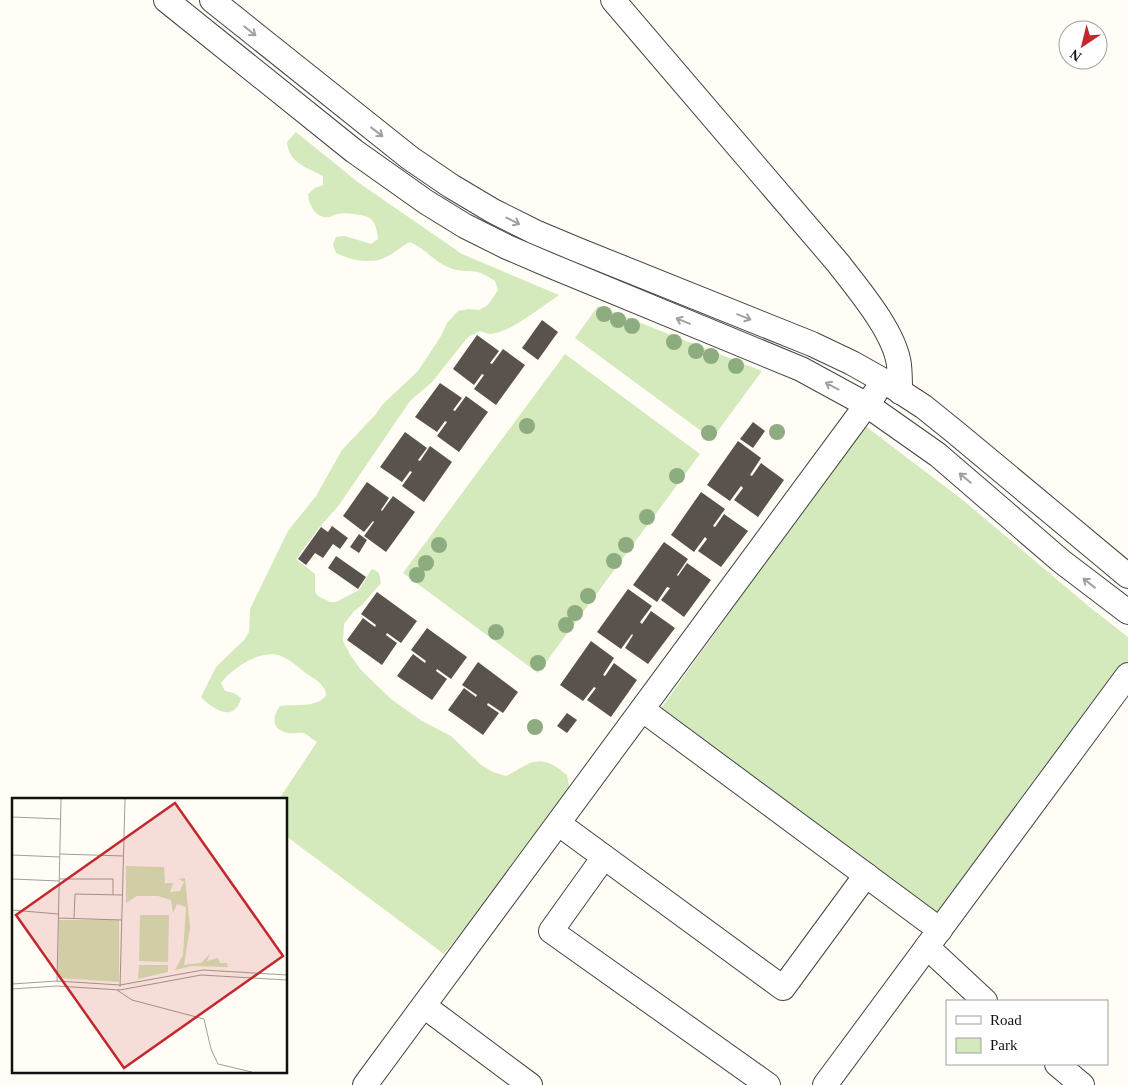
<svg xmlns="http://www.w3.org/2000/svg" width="1128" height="1085" viewBox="0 0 1128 1085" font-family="'Times New Roman',serif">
  <rect width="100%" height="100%" fill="#fffdf5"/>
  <g fill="#d4eabd">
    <path d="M296,132L359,183L462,254L559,295C543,306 509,333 491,334C487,334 484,332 480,331L468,337L432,382L410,401L339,505L318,529L296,559L315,574V592L318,596L330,602H336L359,590L371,570L373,569L379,573L381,583L362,605L354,611L344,624L343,641L351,656L361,670L391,699L422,721L451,736L481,765L493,772L506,776C513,773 518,769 524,766C541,756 552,763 567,775L570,791L534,842L444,954L286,836V799H279L317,742C313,740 308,735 304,733C300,732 293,734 288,733C271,730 272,717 280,706C296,704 315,708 326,696C326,685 315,679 307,674C299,668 290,659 281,656C262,648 232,668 221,683L225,691L234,693L241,698C234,724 213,709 201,697L216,667L244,640L249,632L250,609L288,531L316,496L342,450L376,414L382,405L418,371L441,336L447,323L458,311L468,309L479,310L488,305L498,290L495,281C490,278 486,275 481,273C472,270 462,272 453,269C436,264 426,249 410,242C401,246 394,254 386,257C371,265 350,260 336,253L333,245L336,237L345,236L371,244L378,239C376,220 372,216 354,214C348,213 343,213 338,214C335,214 333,216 330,217C316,219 309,206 308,194L315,188L323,185V176C307,167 289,164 287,142Z"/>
    <path d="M598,306L762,371L712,439L575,338Z"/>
    <path d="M565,354L700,454L538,673L403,573Z"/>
    <path d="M864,425L964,501L1092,609L1128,637V663L939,919L657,714Z"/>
  </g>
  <g fill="#5a524d">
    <path d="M542,320L558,332L538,360L522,348Z"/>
    <path d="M477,335L499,351L490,363L492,364L503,349L525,365L496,405L474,389L484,375L482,374L474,385L453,369Z"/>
    <path d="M440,383L462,398L453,410L455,411L466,396L488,412L459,452L437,436L447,422L445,421L437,432L415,417Z"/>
    <path d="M753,422L765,431L753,448L740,439Z"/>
    <path d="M405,432L427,448L418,460L420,461L430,446L452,462L424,502L402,486L412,472L410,471L402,482L380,467Z"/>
    <path d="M738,441L761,458L750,475L752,476L761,463L784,480L758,517L734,500L743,488L741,486L730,501L707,485Z"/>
    <path d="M367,482L389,498L381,510L382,511L393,496L415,512L386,552L364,536L374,522L373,521L364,532L343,516Z"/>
    <path d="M701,492L725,509L713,526L715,527L724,514L748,531L721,567L698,551L707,539L705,537L694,552L671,535Z"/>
    <path d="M332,526L348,538L340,549L333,544L323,558L315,553L306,565L298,559L321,527L328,532Z"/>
    <path d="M359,534L367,540L359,553L350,547Z"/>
    <path d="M664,542L688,559L677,575L678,576L687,563L711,580L684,617L661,600L670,588L667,587L657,602L633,585Z"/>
    <path d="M336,556L366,577L358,589L328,568Z"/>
    <path d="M628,589L652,606L640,622L642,624L651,611L675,628L648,664L625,648L633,635L632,634L621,649L597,632Z"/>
    <path d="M377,592L417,621L401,643L387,633L386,635L397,643L382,665L347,640L363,618L375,627L376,625L361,614Z"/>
    <path d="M427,628L467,657L451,679L437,669L436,671L447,679L432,700L397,676L413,654L425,663L426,661L411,650Z"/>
    <path d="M591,641L614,658L603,675L605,676L614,663L637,680L611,717L587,700L596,688L594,687L583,701L560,685Z"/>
    <path d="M478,662L518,692L503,713L488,703L487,705L499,713L483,735L448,710L464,688L476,697L477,695L462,685Z"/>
    <path d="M567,713L577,720L567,733L557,726Z"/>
  </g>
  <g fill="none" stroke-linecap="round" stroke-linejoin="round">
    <g stroke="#444" stroke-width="26">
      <g id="minor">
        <path d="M166,0L354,151L426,202L465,226L507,247L549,265L801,369L867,405L938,455L1061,561L1128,612"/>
        <path d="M212,0L410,158L451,186L493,211L535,232L578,250L812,344L852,363L884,381L924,407L955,432L1128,576"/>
        <path d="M613,0L838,263C858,289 895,332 899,365C900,374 900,383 900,392"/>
        <path d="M643,710L940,930"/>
        <path d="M559,824L783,988L866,875"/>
        <path d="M604,857L551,931L768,1085"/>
        <path d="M927,947L985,1001"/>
        <path d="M424,1006L530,1085"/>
        <path d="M1057,1064L1082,1085"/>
        <path d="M365,1085L876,392"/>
        <path d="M825,1085L1128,675"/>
      </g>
    </g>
    <use href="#minor" stroke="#fff" stroke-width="24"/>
  </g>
  <g fill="#8dac80">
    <circle cx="604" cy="314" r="8"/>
    <circle cx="618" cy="320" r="8"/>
    <circle cx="632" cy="326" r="8"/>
    <circle cx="674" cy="342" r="8"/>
    <circle cx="696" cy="351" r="8"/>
    <circle cx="711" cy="356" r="8"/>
    <circle cx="736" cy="366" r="8"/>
    <circle cx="527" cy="426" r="8"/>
    <circle cx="777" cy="432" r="8"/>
    <circle cx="709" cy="433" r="8"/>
    <circle cx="677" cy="476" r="8"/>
    <circle cx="647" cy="517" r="8"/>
    <circle cx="439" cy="545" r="8"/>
    <circle cx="626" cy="545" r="8"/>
    <circle cx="614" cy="561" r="8"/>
    <circle cx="426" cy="563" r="8"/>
    <circle cx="417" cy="575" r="8"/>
    <circle cx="588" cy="596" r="8"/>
    <circle cx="575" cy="613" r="8"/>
    <circle cx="566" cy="625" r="8"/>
    <circle cx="496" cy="632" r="8"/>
    <circle cx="538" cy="663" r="8"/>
    <circle cx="535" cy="727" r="8"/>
  </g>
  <defs><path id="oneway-shaft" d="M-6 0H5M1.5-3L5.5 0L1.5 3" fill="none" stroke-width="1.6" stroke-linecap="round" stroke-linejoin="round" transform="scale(1.25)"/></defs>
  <g stroke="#a0a0a0">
    <use href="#oneway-shaft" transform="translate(250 31) rotate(39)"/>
    <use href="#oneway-shaft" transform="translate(377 132) rotate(38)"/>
    <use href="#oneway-shaft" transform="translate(513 221) rotate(27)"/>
    <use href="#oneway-shaft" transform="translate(744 317) rotate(22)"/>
    <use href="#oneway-shaft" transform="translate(683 321) rotate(-158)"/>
    <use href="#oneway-shaft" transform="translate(832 386) rotate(-152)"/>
    <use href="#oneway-shaft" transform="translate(965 478) rotate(-140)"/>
    <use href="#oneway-shaft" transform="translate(1089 583) rotate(-142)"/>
  </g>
  <g transform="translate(12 798)">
    <rect width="275" height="275" fill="#fffdf5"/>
    <path d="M114,68L152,69L153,85H161L158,94L168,93L172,84L167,81L173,80L178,129L172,167L189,165L198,156L195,163L206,160L208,165H215L216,169L180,168L163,172L171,157L174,109L165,106L161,115L159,102L146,98H125L114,105ZM128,117H157L156,164L127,163ZM47,122H107V184L46,180ZM127,167H156V174L126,181Z" fill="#d4eabd"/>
    <path fill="none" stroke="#a09f9a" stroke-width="1" d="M0,19L49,21M48,56L112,58M0,57L48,59M0,81L47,83M47,81H101V97M0,112L46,116M46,120L110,122M62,120L63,96L110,97M45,184L49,1M0,186L45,183L108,187L191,172L275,177M108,189L113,1M0,191L45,188L108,192L189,177L275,182M105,192L120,202L192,221L199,251L206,266L240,274"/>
    <path fill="#c2282e" fill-opacity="0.15" stroke="#c2282e" stroke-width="2.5" d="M163,5L271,158L112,270L4,117Z"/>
    <rect width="275" height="275" fill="none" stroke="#111" stroke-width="2.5"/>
  </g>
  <rect x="946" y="1000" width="162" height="65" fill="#ffffff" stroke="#a0a0a0"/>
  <rect x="956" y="1016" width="25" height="8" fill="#ffffff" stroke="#a0a0a0"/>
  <text x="990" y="1025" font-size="15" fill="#111111">Road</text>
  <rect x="956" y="1038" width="25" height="15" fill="#d4eabd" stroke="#a0a0a0"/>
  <text x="990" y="1050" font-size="15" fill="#111111">Park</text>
  <g transform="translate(1083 45) rotate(215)"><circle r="24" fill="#ffffff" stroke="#a0a0a0"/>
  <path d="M0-4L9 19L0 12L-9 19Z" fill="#c2282e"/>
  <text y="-8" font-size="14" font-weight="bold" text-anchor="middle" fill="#111111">N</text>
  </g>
</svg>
